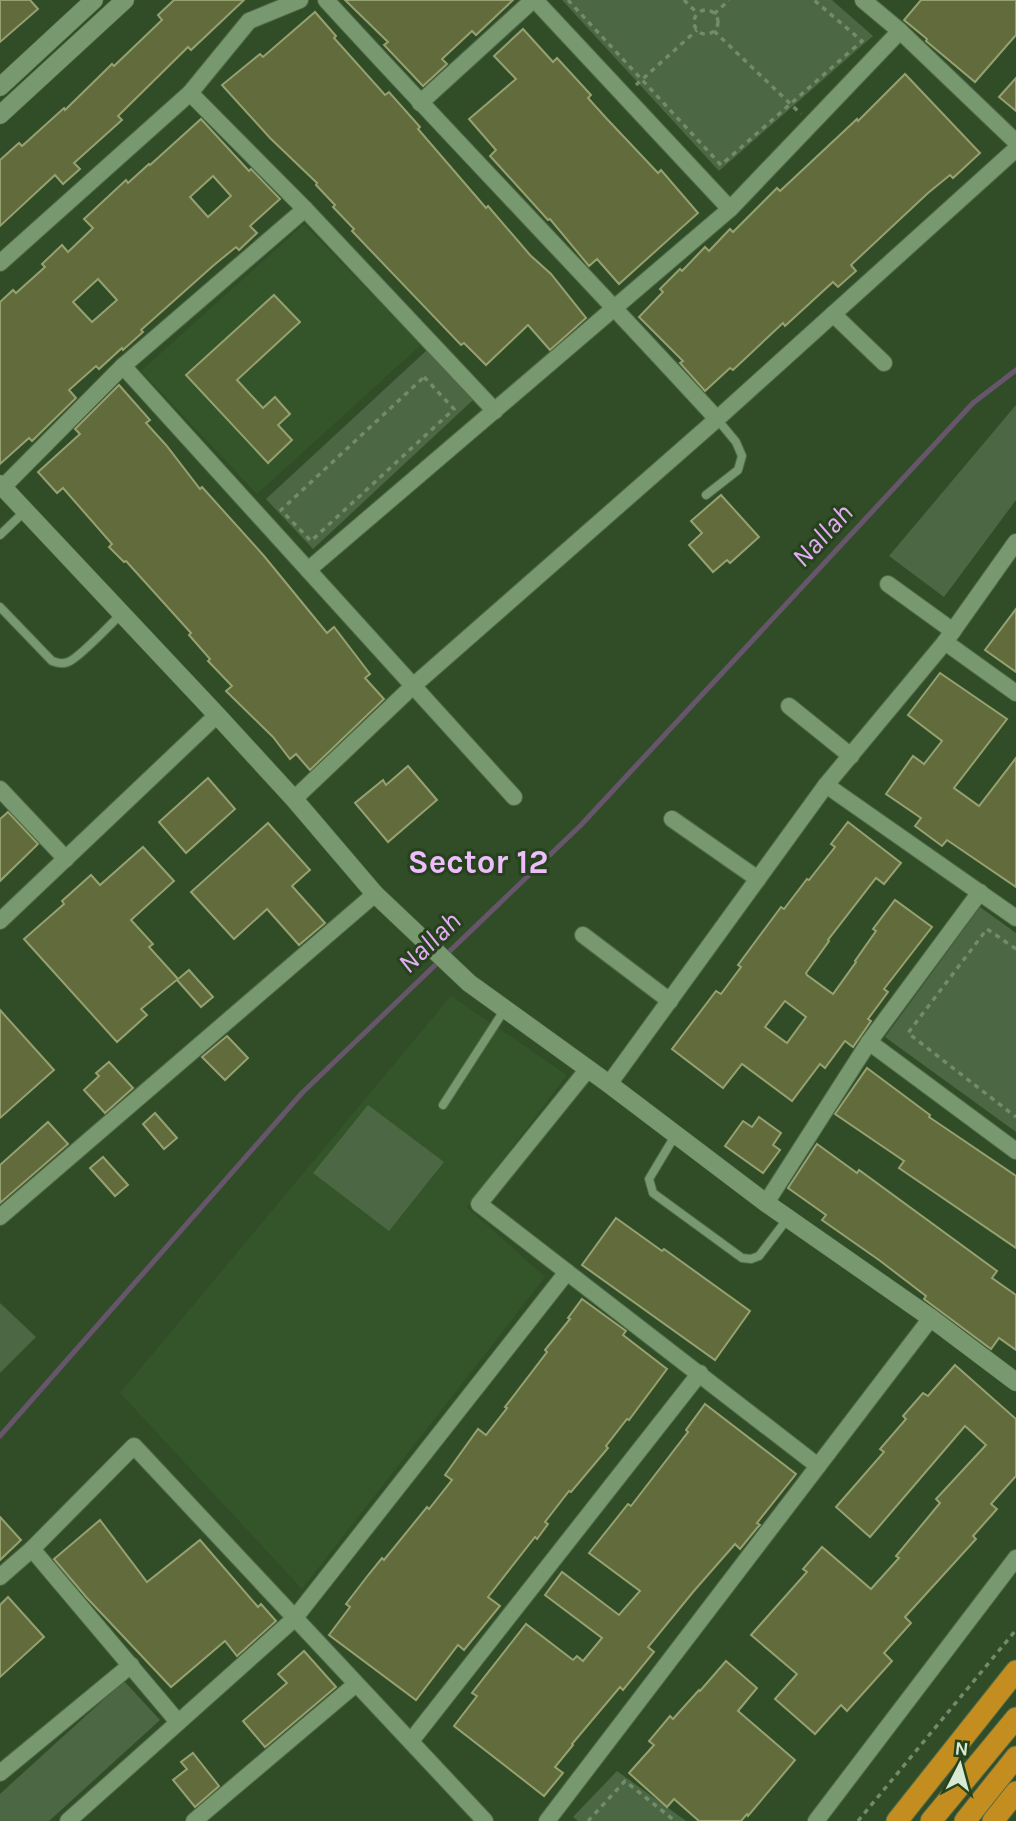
<svg xmlns="http://www.w3.org/2000/svg" width="1016" height="1821" viewBox="0 0 1016 1821" font-family="Karla,sans-serif">
  <rect width="100%" height="100%" fill="#304d28"/>
  <g fill="#335529">
    <path d="M304,224L421,345L257,494L141,371Z"/>
    <path d="M451,996L567,1075L467,1207L545,1277L302,1589L120,1393Z"/>
  </g>
  <g fill="#4c6744">
    <path d="M562,0H832L873,36L719,171Z"/>
    <path d="M427,350L473,400L313,549L266,499Z"/>
    <path d="M1016,405V500L944,597L889,556Z"/>
    <path d="M980,907L1016,933V1132L885,1037Z"/>
    <path d="M368,1105L444,1162L389,1231L313,1173Z"/>
    <path d="M0,1303L36,1337L0,1373Z"/>
    <path d="M124,1681L160,1720L49,1821H0V1794Z"/>
    <path d="M617,1771L686,1821H578L573,1817Z"/>
  </g>
  <g fill="none" stroke-linecap="round" stroke-linejoin="round">
    <path stroke="#67556c" stroke-width="5" d="M0,1436L302,1093L581,825L973,403L1016,370"/>
  </g>
  <g fill="#616b3c" stroke="#96a170" stroke-width="2" fill-rule="evenodd">
    <path d="M0,0H30L38,9L0,42Z"/>
    <path d="M174,0H244L191,50L188,47L118,116L122,120L74,163L80,169L63,184L55,175L0,226V160L19,143L22,146L64,108L65,110L112,64L114,66L162,20L158,15Z"/>
    <path d="M345,0H513L476,35L472,31L442,59L447,64L423,86L384,45L388,42Z"/>
    <path d="M921,0H1016V35L975,82L926,41L927,39L904,20Z"/>
    <path d="M315,12L336,36L334,38L385,95L389,92L420,127L418,129L486,208L488,206L530,255L551,274L586,318L550,350L528,325L486,365L464,343L461,345L352,231L354,229L333,207L335,205L316,185L317,183L270,138L222,85L260,54L263,57Z"/>
    <path d="M523,29L553,62L557,58L591,95L588,98L607,119L658,173L661,170L698,213L619,284L597,259L589,266L550,219L548,220L490,156L496,150L469,119L516,79L494,56Z"/>
    <path d="M905,74L980,153L953,178L950,175L928,193L851,265L856,271L838,287L833,282L785,326L783,323L733,370L730,368L705,391L680,363L683,361L639,317L663,292L660,289L680,269L682,271L705,247L709,251L730,229L733,232L777,188L780,191L857,119L858,121Z"/>
    <path d="M1016,78V111L999,97Z"/>
    <path d="M201,119L249,171L251,169L280,199L250,226L257,233L239,250L236,247L214,265L141,330L143,332L123,350L122,348L99,369L96,366L69,390L76,398L32,441L29,438L0,464V302L13,290L16,293L45,267L42,264L62,245L68,252L93,228L84,219L126,180L128,183L149,164L150,165ZM213,176L231,196L208,217L190,197ZM98,279L117,300L92,322L73,302Z"/>
    <path d="M274,295L300,322L237,380L263,408L275,397L290,414L278,425L292,440L268,463L186,375Z"/>
    <path d="M119,385L150,420L146,423L166,445L200,489L202,487L264,556L327,633L334,627L370,674L365,678L384,699L310,770L296,754L290,759L273,737L226,691L232,686L208,661L210,659L189,635L191,633L126,561L124,562L109,547L112,544L63,488L57,493L38,472L80,434L75,429Z"/>
    <path d="M721,495L759,537L730,563L727,560L713,572L689,545L702,533L691,521Z"/>
    <path d="M1016,609V672L985,650Z"/>
    <path d="M940,673L1007,719L954,788L979,806L1016,758V887L947,840L942,846L915,826L921,818L886,794L913,756L924,764L942,741L908,715Z"/>
    <path d="M408,766L437,800L388,842L355,803L383,780L386,785Z"/>
    <path d="M208,778L235,809L186,853L159,822Z"/>
    <path d="M8,812L38,844L0,881V819Z"/>
    <path d="M848,822L901,863L884,884L876,878L828,940L829,941L806,973L807,975L833,994L856,962L855,961L876,931L873,929L895,900L932,927L884,989L888,992L868,1019L871,1021L853,1047L845,1041L825,1068L820,1064L792,1101L742,1064L723,1088L672,1049L716,991L721,994L741,967L738,965L781,907L784,909L807,879L809,880L835,847L831,844ZM785,1001L806,1017L787,1043L765,1027Z"/>
    <path d="M268,823L310,870L292,886L325,923L299,945L267,909L234,939L191,892Z"/>
    <path d="M143,847L174,881L131,920L153,944L149,947L178,979L141,1009L147,1015L117,1042L24,939L64,904L62,901L91,875L100,885Z"/>
    <path d="M189,970L213,997L201,1007L177,980Z"/>
    <path d="M0,1010L54,1070L0,1118Z"/>
    <path d="M227,1036L248,1058L225,1080L202,1057Z"/>
    <path d="M109,1062L133,1088L105,1113L84,1090L99,1076L96,1073Z"/>
    <path d="M867,1068L930,1115L929,1117L1016,1176V1248L899,1168L904,1161L835,1114Z"/>
    <path d="M155,1113L177,1138L164,1149L143,1124Z"/>
    <path d="M759,1117L781,1133L773,1145L780,1150L763,1173L725,1146L743,1121L752,1127Z"/>
    <path d="M48,1122L68,1144L0,1203V1165Z"/>
    <path d="M817,1144L857,1173L859,1170L997,1271L992,1278L1016,1295V1350L999,1338L991,1349L924,1299L926,1296L879,1260L822,1220L826,1215L788,1188Z"/>
    <path d="M103,1157L128,1185L115,1196L90,1168Z"/>
    <path d="M616,1218L662,1251L664,1249L750,1311L715,1360L582,1265Z"/>
    <path d="M582,1299L626,1331L623,1335L667,1369L629,1420L627,1419L606,1446L608,1448L571,1492L569,1491L545,1522L548,1524L537,1539L535,1537L488,1597L500,1606L464,1650L458,1645L416,1700L329,1635L350,1607L346,1604L369,1574L382,1558L384,1560L427,1507L429,1509L452,1480L445,1475L478,1429L486,1435L507,1408L505,1407L547,1352L545,1350L570,1319L568,1318Z"/>
    <path d="M955,1365L1016,1419V1476L991,1504L997,1509L973,1536L976,1539L905,1617L911,1623L884,1653L892,1661L847,1711L841,1705L815,1734L775,1699L797,1674L751,1635L807,1572L803,1569L822,1547L871,1589L899,1558L896,1556L940,1503L936,1499L986,1445L965,1426L870,1537L836,1507L884,1452L880,1449L906,1419L903,1416L923,1393L928,1396Z"/>
    <path d="M705,1404L796,1474L757,1523L760,1525L757,1528L740,1549L735,1544L693,1592L648,1647L654,1652L623,1690L620,1687L572,1744L573,1745L555,1767L563,1773L544,1796L454,1726L477,1696L472,1693L526,1624L573,1660L577,1656L583,1661L602,1638L545,1595L562,1572L619,1615L640,1591L589,1553L628,1504L631,1506L688,1432L686,1430Z"/>
    <path d="M0,1517L21,1540L0,1560Z"/>
    <path d="M100,1520L147,1582L200,1540L258,1607L261,1604L276,1621L237,1656L225,1641L171,1687L87,1598L54,1559Z"/>
    <path d="M8,1597L44,1637L0,1677V1605Z"/>
    <path d="M304,1651L336,1687L265,1747L243,1721L287,1683L278,1674Z"/>
    <path d="M726,1661L757,1688L738,1711L795,1760L748,1816L747,1814L741,1821H699L674,1799L667,1807L629,1773L654,1745L649,1741L670,1716L673,1719L699,1690L700,1691Z"/>
    <path d="M193,1753L219,1786L195,1807L173,1780L187,1769L181,1762Z"/>
  </g>
  <g fill="none" stroke-linecap="round" stroke-linejoin="round">
    <g stroke="#506949" stroke-width="10">
      <g id="lane">
        <path d="M706,495L738,470L742,456L736,442L717,419"/>
        <path d="M0,535L25,511"/>
        <path d="M0,607L52,661C57,663 63,664 68,662C78,659 112,623 122,613"/>
        <path d="M443,1105L505,1009"/>
        <path d="M676,1134L649,1179L653,1193L742,1258L751,1259L759,1256L788,1218"/>
      </g>
    </g>
    <g stroke="#506949" stroke-width="18">
      <g id="street">
        <path d="M326,0C455,141 588,278 717,419"/>
        <path d="M535,0L730,209"/>
        <path d="M863,0L900,31L1016,142"/>
        <path d="M190,93L305,209L495,411"/>
        <path d="M420,103L533,0"/>
        <path d="M0,263L190,93L249,21L300,0"/>
        <path d="M833,314L884,363"/>
        <path d="M123,366L514,797"/>
        <path d="M3,487L123,366L305,209"/>
        <path d="M308,570L730,209L900,31"/>
        <path d="M888,584L953,631"/>
        <path d="M945,642L1016,693"/>
        <path d="M789,706L851,756"/>
        <path d="M826,785L1016,918"/>
        <path d="M0,789L66,859"/>
        <path d="M294,799L413,686L717,419L1016,149"/>
        <path d="M672,819L758,879"/>
        <path d="M0,921L217,715"/>
        <path d="M583,935L670,1001"/>
        <path d="M869,1042L1016,1151"/>
        <path d="M588,1069L479,1204L818,1466"/>
        <path d="M609,1084L826,785L945,642L1016,542"/>
        <path d="M766,1203L869,1042L980,892"/>
        <path d="M0,1217L375,894"/>
        <path d="M32,1549L178,1722"/>
        <path d="M0,1577L32,1549L134,1446L485,1821"/>
        <path d="M411,1741L700,1373"/>
        <path d="M0,1773L131,1665"/>
        <path d="M68,1821L294,1619L567,1272"/>
        <path d="M194,1821L356,1684"/>
        <path d="M547,1821L931,1318"/>
        <path d="M816,1821L1016,1558"/>
      </g>
    </g>
    <g stroke="#506949" stroke-width="19">
      <g id="secondary">
        <path d="M0,87L94,0"/>
        <path d="M0,115L125,0"/>
        <path d="M0,484L217,715L294,799L375,894L469,983L609,1084L766,1203L931,1318L1016,1382"/>
      </g>
    </g>
    <g stroke="#506949" stroke-width="23">
      <g id="highway">
        <path d="M897,1821L1016,1671"/>
        <path d="M931,1821L1016,1718"/>
        <path d="M965,1821L1016,1757"/>
        <path d="M993,1821L1016,1792"/>
      </g>
    </g>
    <g stroke="#728b6b" stroke-width="3.5" stroke-dasharray="5 5" stroke-linecap="butt">
      <path d="M568,0L721,165L862,41L814,0"/>
      <path d="M684,0L697,13"/>
      <circle cx="706" cy="22" r="12"/>
      <path d="M714,14L729,0"/>
      <path d="M714,31L801,114"/>
      <path d="M636,85L697,30"/>
      <path d="M424,377L454,409L311,541L281,510Z"/>
      <path d="M1016,949L987,929L908,1033L1016,1117"/>
      <path d="M588,1821L625,1781L675,1821"/>
      <path d="M858,1821L1016,1630"/>
    </g>
    <use href="#lane" stroke="#78986f" stroke-width="8"/>
    <use href="#street" stroke="#78986f" stroke-width="16"/>
    <use href="#secondary" stroke="#78986f" stroke-width="18"/>
    <use href="#highway" stroke="#c48d1f" stroke-width="21"/>
  </g>
  <g text-anchor="middle" dominant-baseline="central" stroke-width="6" stroke-linejoin="round" paint-order="stroke">
    <g font-size="28" font-style="italic" fill="#e4acf4" stroke="#26421d">
      <text transform="translate(822 535) rotate(-47)">Nallah</text>
      <text transform="translate(429 942) rotate(-44)">Nallah</text>
    </g>
    <g font-size="33" font-weight="bold" fill="#eebdfc" stroke="#26421d">
      <text x="478" y="862">Sector 12</text>
    </g>
  </g>
  <g transform="translate(960 1765) rotate(6)" stroke="#26421d" stroke-width="5" paint-order="stroke">
  <path d="M0-5L12 26L0 18L-12 26Z" fill="#d8ead3"/>
  <text y="-10" font-size="19" font-weight="bold" text-anchor="middle" fill="#d8ead3">N</text>
  </g>
</svg>
